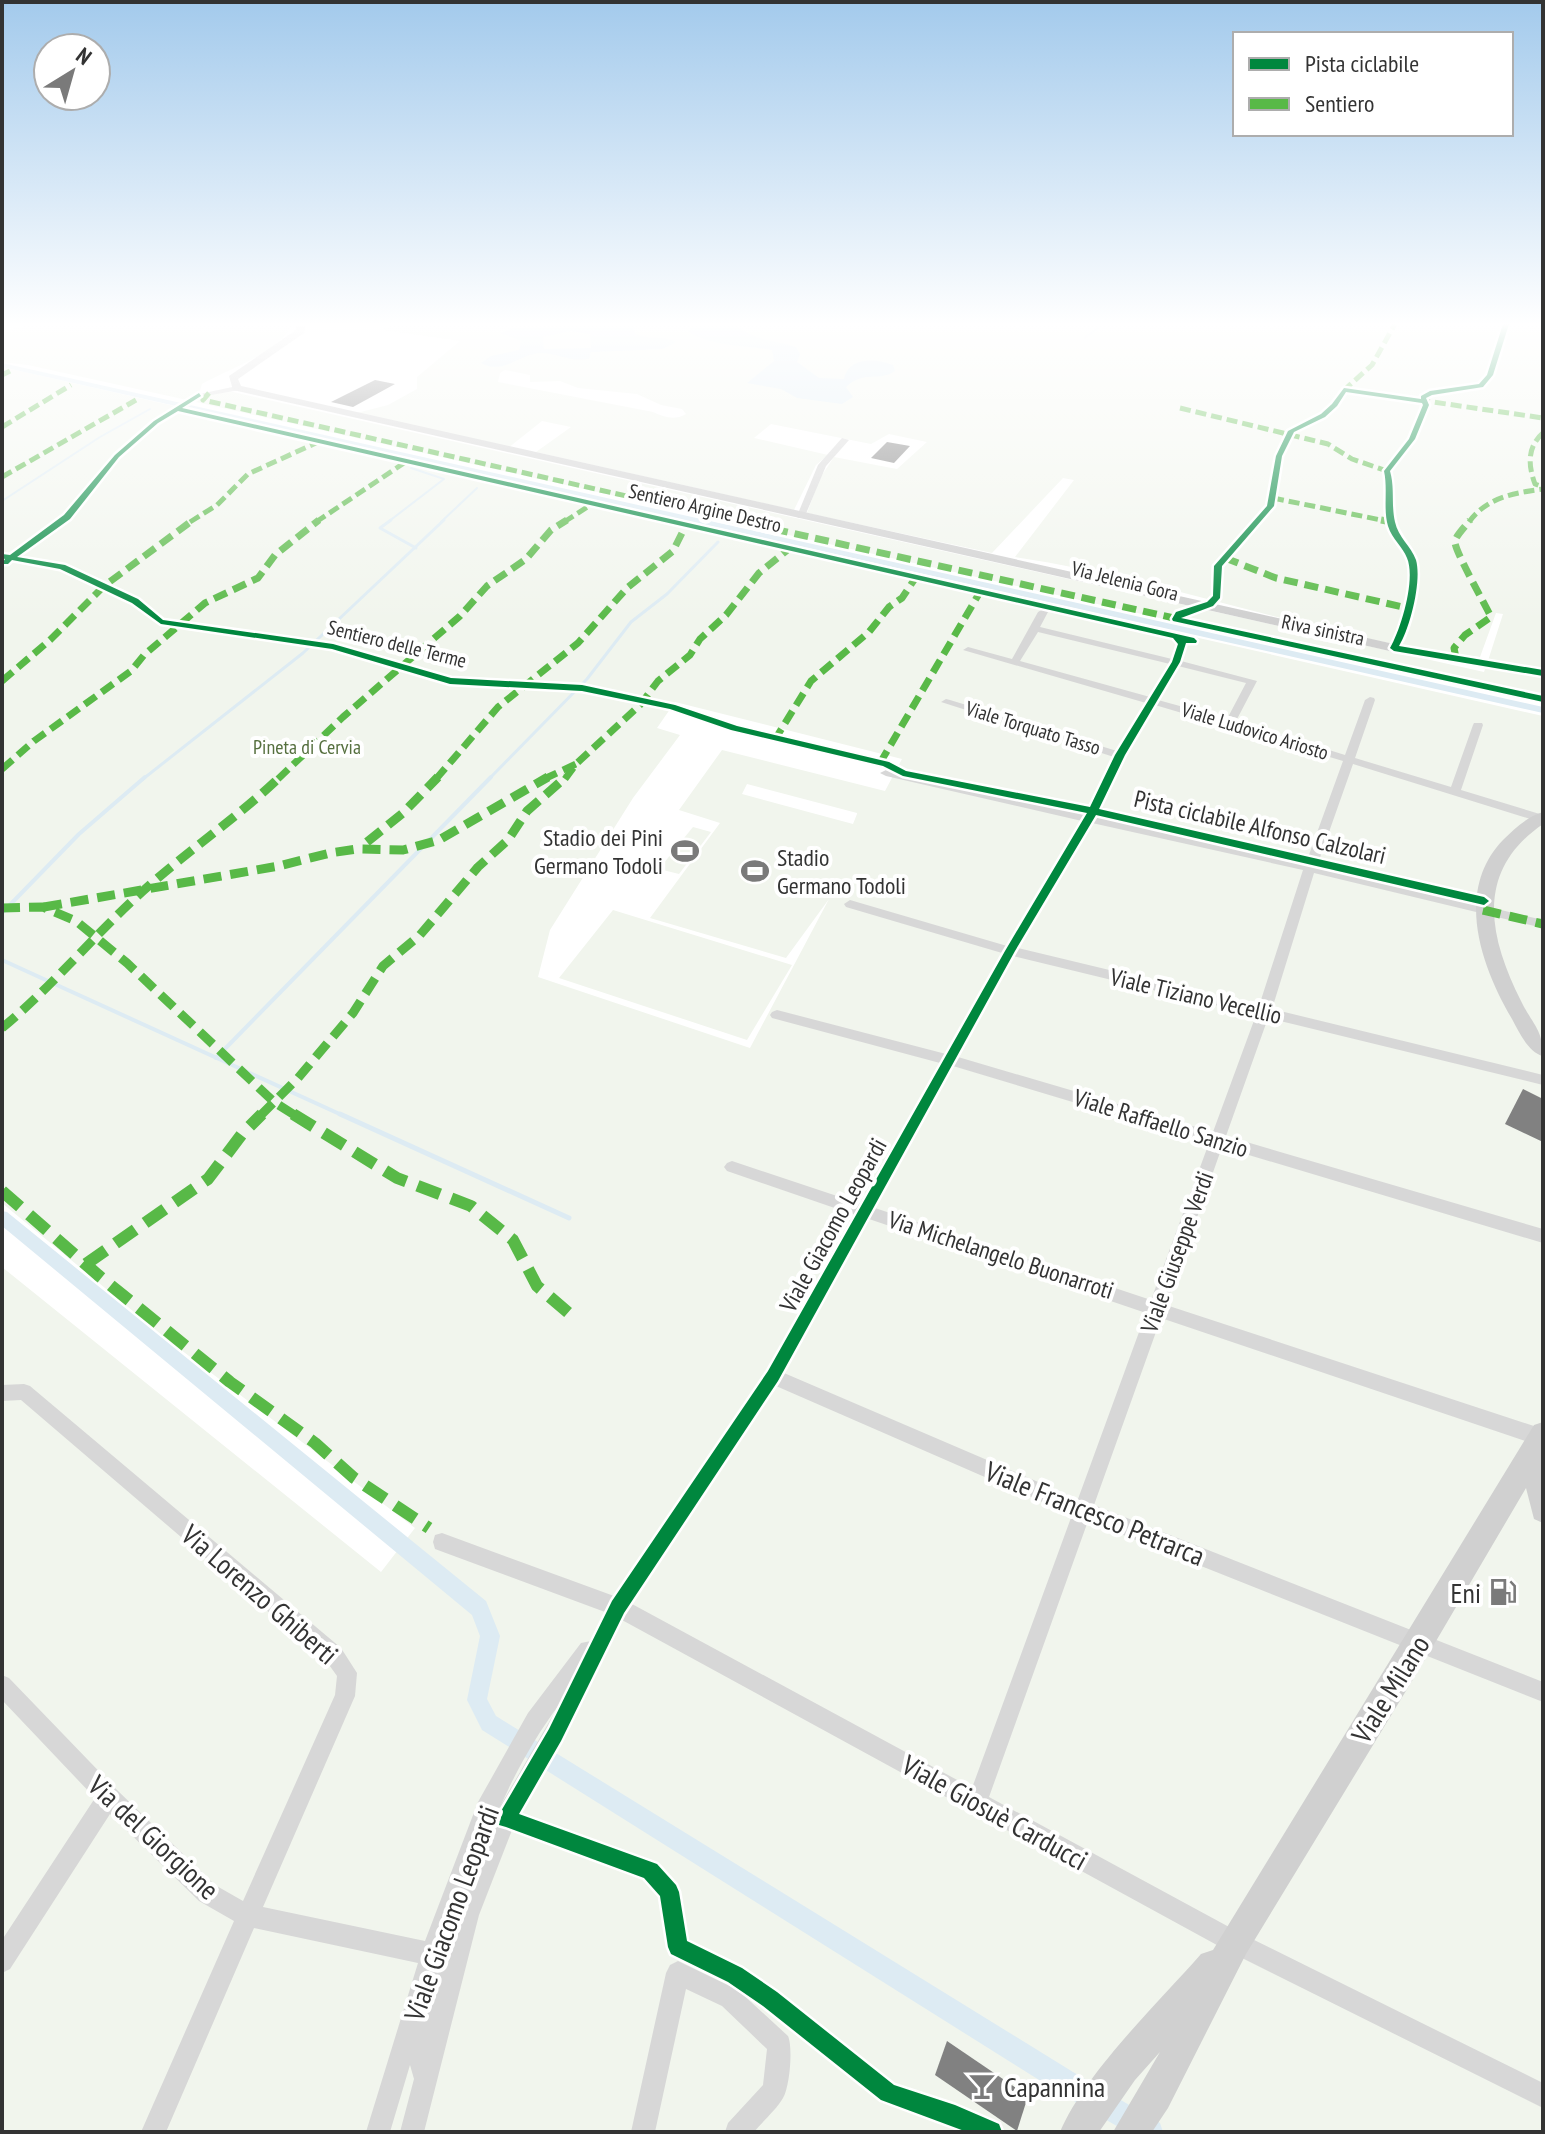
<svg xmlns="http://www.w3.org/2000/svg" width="1545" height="2134" viewBox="0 0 1545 2134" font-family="'PT Sans Narrow',sans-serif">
  <rect width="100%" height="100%" fill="#fff"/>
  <g fill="#f1f5ed" fill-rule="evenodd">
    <path d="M43,324H292C283,351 226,370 202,384L199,394L233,392L1484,672L1485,669L1452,660L1486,667L1503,614L1496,613L1480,657C1322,640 1172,580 1015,557L1074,480L1063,478L992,553L807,513L820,478L834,457L897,469L927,442L889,434L871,444L771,424L754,438L828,455L816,465L794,510L536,452L571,427L542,421L508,448L357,413L388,405L417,389V377L460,341L382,330L391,324H1543V704L178,398L28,365L2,362V330ZM505,370L530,375V382L560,381L578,388L637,394L661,405L682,409L686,414C674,421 664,417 653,412L498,382L500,373Z"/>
    <path d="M2,367L1543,716V2132H2V1267L381,1572L415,1528L168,1340L2,1203ZM675,702L902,759L885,791L722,750L679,810L720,823L650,918L786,958L829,899L750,1048L538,977L550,930L633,798L680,735L657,728ZM747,784L857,813V814L853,824L742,794Z"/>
    <path d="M693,827L711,832L679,874L659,869Z"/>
    <path d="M613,910L792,965L747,1040L559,978Z"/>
  </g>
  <g fill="#ddebf3" fill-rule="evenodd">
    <path d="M633,324L635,334C648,340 663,335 676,342L663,349L591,352L589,359C569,362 560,354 543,353C520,352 505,376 481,363L491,356L519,350L521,341L501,333L512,328ZM570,331L590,334L591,348L544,349L543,337Z"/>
    <path d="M735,324C752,341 774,340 796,347L800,354L797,362L819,378L844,379C849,357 875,358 893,365L895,371C880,382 863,370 846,387L853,397L842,404L797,398L781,389L747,383L774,361L772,350C744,345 711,347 688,331L694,325Z"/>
  </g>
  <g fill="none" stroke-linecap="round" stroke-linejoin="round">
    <g stroke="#ddebf3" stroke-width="2">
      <path d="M1085,338L1103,324"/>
      <path d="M2,501L100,437L150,409"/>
      <path d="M388,522L444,479L411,468"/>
      <path d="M441,522L477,488"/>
    </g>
    <g stroke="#ddebf3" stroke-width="3">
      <path d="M391,520L380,528L416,548"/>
      <path d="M143,779L303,653L444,520"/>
      <path d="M489,779L587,679L631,622L667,594L718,542"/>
    </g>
    <g stroke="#ddebf3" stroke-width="4">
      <path d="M2,913L79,834L145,777"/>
      <path d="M2,960L344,1116"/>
      <path d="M216,1058L491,777"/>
    </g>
    <path stroke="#ddebf3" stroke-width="5" d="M340,1114L569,1218"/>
    <g fill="#ddebf3" fill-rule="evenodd">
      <path d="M2,363L1543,707V713L2,367Z"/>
      <path d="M2,1211L7,1212L486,1601L500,1636L487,1699L496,1716L1073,2072L1160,2123L1163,2132H1127L1055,2090L482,1730L467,1700L480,1636L472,1615L2,1226Z"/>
    </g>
  </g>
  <g fill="#818181">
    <path d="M375,380L395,384L353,407L331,402Z"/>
    <path d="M887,442L910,446L894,463L871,458Z"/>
    <path d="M1523,1089L1543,1099V1142L1505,1124Z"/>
    <path d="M947,2041L1028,2096L1017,2131L935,2075Z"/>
  </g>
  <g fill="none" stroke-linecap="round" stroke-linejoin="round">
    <g fill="#d7d7d7" fill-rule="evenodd">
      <path d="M237,386L240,390L199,397L195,395Z"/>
      <path d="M842,438L849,440L826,466L805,516L798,518L797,516L818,465Z"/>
      <path d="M1043,609L1048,612L1040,627L1172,659L1179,641H1185L1187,643L1181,661L1257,681L1236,721L1345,755L1365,700L1370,697L1374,698L1375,700L1355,758L1451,787L1473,725L1474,723H1482L1483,725L1461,790L1543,815V823L1353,764L1317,866L1543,920V928L1314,873L1272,1009L1543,1075V1085L1268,1018L1226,1136L1543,1229V1243L1222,1147L1166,1305L1543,1429V1447L1161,1318L1094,1505L1543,1682V1702L1088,1521L989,1797L1242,1934L1543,2083V2108L1226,1950L622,1620L562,1742L514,1825L479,1915L424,2132H400L414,2079L410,2065L390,2132H366L418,1963L254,1928L166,2132H141L234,1921L199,1901L110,1814L10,1969L2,1973V1940L95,1798L2,1700V1675L9,1678L116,1789L215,1885L243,1901L335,1695L337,1676L327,1662L21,1400L2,1401V1385L24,1384L30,1386L341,1648L357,1673L355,1696L263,1907L425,1941L478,1802L528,1713L581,1643L591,1641L605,1612L435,1549L433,1542L435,1535L442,1533L614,1596L767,1370L855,1215L727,1171L724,1167L727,1163L732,1161L861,1204L940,1063L772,1018L770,1015L772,1012L777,1010L946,1054L1002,953L846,907L844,904L850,900L1007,946L1082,821L886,776L880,773L886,770L1086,814L1114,757L941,702L946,699L950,700L1117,751L1146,703L963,650L968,647L1012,659L1038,612ZM1038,632L1170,664L1150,697L1020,661ZM1178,666L1246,683L1227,719L1158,700ZM1155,705L1343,761L1306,863L1096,816L1125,755ZM1092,823L1303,870L1259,1006L1018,948ZM1013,956L1256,1015L1213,1132L958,1057ZM953,1066L1209,1143L1151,1300L875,1208ZM869,1219L1146,1313L1078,1499L784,1373ZM776,1386L1072,1515L972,1788L632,1604ZM559,1705L498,1810L475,1869C496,1811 522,1754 559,1705ZM454,1927L446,1957L444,1953ZM431,1997L434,2001L433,2004L428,2006Z"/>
      <path d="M678,1961L738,1990L788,2036C793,2047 790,2086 783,2098C776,2110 763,2121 754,2132H725L728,2123L763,2085L767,2049L722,2006L686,1989L655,2132H631L666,1973L670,1965Z"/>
    </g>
    <g fill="#d0d0d0" fill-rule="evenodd">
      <path d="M296,324H306L304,333L238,379L241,386L1394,644L1543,669V677L1394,652L233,390L229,376L296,330Z"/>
      <path d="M1543,812V824C1475,871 1488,935 1521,1001C1532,1024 1543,1029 1543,1056C1528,1052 1519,1032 1512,1019C1481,966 1454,891 1503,840C1514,829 1528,816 1543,812Z"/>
      <path d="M1543,1422V1523L1534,1519L1526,1488L1429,1653L1246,1954L1168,2108L1152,2132H1113L1160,2052L1135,2080L1099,2132H1060C1085,2073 1158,2003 1201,1954L1213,1950L1534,1425Z"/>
    </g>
    <g stroke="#58b947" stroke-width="5" stroke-dasharray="11 5" stroke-linecap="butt">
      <path d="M2,375L10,371"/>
      <path d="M1343,391L1372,365L1395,324"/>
      <path d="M209,393L203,400L741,522"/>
      <path d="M1419,400L1543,418"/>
      <path d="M1180,408L1328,444L1352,459L1387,471"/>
      <path d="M2,427L71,385"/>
      <path d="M1543,433C1527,447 1528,465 1535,484L1543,487"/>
      <path d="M2,477L136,400"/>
      <path d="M1273,498L1391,522"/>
      <path d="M190,522L217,505L248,474L318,442"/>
      <path d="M316,522L407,461"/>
      <path d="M564,522L592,504"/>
      <path d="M1469,522C1487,497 1514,493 1543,489"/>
    </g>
    <g stroke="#58b947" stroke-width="7" stroke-dasharray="14 7" stroke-linecap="butt">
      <path d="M733,520L1174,618"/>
      <path d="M1381,520L1392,522"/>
      <path d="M1225,558L1276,578L1407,608"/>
      <path d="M1456,658L1454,648L1465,635L1491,617C1485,604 1453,548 1455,541C1457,534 1466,526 1470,520"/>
      <path d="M2,681L50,640L104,586L193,520"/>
      <path d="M774,741L811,681L869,632L889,607L902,598L916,577"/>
      <path d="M880,763L980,592"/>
      <path d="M2,769L34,741L131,671L144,655L205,603L258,578L275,555L319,520"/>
      <path d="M278,779L343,717L460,616L487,586L526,559L551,530L567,520"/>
      <path d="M436,779L498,707L578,643L627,588L673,551L686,525"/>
      <path d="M544,779L576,764"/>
      <path d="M565,779L576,764L640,705L658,681L690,655L700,639L726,615L759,573L790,548"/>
    </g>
    <g stroke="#58b947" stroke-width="9" stroke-dasharray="18 9" stroke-linecap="butt">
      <path d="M367,842L403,813L438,777"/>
      <path d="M44,907L279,866L330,853L357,849L403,850L439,840L548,777"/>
      <path d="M2,908L43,907L76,921L127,963L274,1102L296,1116"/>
      <path d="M1483,910L1543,924"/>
      <path d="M2,1028C53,986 94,935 143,891C187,851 237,818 280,777"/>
      <path d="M260,1116L298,1078L353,1013L383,966L420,935L478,867L508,840L527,811L566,777"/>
    </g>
    <g stroke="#58b947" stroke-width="12" stroke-dasharray="24 12" stroke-linecap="butt">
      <path d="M293,1114L397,1178L471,1206L513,1240L537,1286L571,1315"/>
      <path d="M2,1191L98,1275L230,1382L315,1443L354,1478L429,1528"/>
      <path d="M86,1264L208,1179L242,1134L262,1114"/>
    </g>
    <g stroke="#fff" stroke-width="5">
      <g id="cycleway">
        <path d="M1503,324H1509L1493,375L1483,387L1432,395L1426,398L1429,405L1415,439L1390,471C1395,488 1391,505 1395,522C1398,537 1411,546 1416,560C1422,581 1410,628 1399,646L1543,670V676L1394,651L1390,648C1401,629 1416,579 1407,558C1403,547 1392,539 1388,526C1383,509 1388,489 1384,471L1409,439L1423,405L1422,403L1346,392L1337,406L1325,417L1294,432L1282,456L1274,506L1222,566L1220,598L1213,606L1181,618L1543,696V702L1173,621L1172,619L1176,612L1207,602L1213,596L1214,566L1267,506L1276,456L1288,431L1321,414L1332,404L1344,388L1421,399V396L1430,391L1479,384L1487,375Z"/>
        <path d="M199,393L201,396L182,408L1194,638L1197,641L1196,643H1186L1180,662L1125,755L1099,809L1484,897L1489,901L1484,905L1096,815L1015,951L778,1381L624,1613L561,1741L519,1814L657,1864L676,1885L679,1892L687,1941L742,1968L777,1992L894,2085L955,2105L999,2124L1002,2132H967L881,2100L763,2006L728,1982L671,1954L668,1947L660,1896L644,1878L506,1827L499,1825L497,1818L549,1729L612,1601L768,1371L1005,951L1087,813L903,776L883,766L731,730L670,709L582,691L450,684L332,649L161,624L132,603L60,569L12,560L8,564H2L5,559L2,558V554L10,555L64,515L115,455L154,421ZM178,411L1173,638L1178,644L1172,662L1115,755L1090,807L906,771L889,762L737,726L675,705L582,685L451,678L333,644L163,620L138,599L65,565L17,557L70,519L119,457L158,423Z"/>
      </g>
    </g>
    <use href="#cycleway" fill="#00873e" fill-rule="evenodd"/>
  </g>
  <linearGradient id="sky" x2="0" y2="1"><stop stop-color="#a3caec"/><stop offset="0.52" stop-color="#fff"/><stop offset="1" stop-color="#fff" stop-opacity="0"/></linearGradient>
  <rect width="1545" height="623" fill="url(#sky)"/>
  <defs>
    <g id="stadium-bare" transform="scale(2.16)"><path d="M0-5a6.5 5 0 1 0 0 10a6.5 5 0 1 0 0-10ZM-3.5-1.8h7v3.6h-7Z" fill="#7a7a7a" stroke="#fff" stroke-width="2.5" paint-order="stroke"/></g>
    <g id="fuel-bare" transform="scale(2.16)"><path d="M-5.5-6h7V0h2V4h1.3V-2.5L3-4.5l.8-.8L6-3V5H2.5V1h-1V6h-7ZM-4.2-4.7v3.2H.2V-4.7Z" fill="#7a7a7a" stroke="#fff" stroke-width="2.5" paint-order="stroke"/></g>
    <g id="bar-bare" transform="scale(2.16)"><path d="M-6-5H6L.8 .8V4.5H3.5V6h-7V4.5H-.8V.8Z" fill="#7a7a7a" stroke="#fff" stroke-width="2.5" paint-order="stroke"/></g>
  </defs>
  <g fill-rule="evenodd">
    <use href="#stadium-bare" x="685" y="851"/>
    <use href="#stadium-bare" x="755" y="871"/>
    <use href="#fuel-bare" x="1503" y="1592"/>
    <use href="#bar-bare" x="982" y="2086"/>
  </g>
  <g text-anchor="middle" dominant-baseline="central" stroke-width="8" stroke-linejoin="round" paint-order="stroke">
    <g font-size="20" fill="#333" stroke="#fff">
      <text transform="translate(705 508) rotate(13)">Sentiero Argine Destro</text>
      <text transform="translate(1125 581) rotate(14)">Via Jelenia Gora</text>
      <text transform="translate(1323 630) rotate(12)">Riva sinistra</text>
      <text transform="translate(397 644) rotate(14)">Sentiero delle Terme</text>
      <text transform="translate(1033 728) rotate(17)">Viale Torquato Tasso</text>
      <text transform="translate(1255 731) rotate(17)">Viale Ludovico Ariosto</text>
    </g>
    <g font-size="20" fill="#56703f" stroke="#fff">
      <text x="307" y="747">Pineta di Cervia</text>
    </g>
    <g font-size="24" fill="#333" stroke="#fff">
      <text transform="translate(1260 827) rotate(13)">Pista ciclabile Alfonso Calzolari</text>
      <text transform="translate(1196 996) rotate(13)">Viale Tiziano Vecellio</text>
      <text transform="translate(1161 1123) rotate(17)">Viale Raffaello Sanzio</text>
      <text transform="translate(833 1225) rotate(-61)">Viale Giacomo Leopardi</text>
      <text transform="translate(1177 1252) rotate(-70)">Viale Giuseppe Verdi</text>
      <text transform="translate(1001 1255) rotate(18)">Via Michelangelo Buonarroti</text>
    </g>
    <g font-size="24" fill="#333" stroke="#fff" text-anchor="end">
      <text x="663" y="837">Stadio dei Pini<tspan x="663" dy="28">Germano Todoli</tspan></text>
      <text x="777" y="857" text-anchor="start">Stadio<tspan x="777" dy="28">Germano Todoli</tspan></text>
    </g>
    <g font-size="28" fill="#333" stroke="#fff">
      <text transform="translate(1095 1513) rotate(22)">Viale Francesco Petrarca</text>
      <text transform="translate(260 1594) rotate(41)">Via Lorenzo Ghiberti</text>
      <text transform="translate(1390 1689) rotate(-58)">Viale Milano</text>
      <text transform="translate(995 1812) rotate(29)">Viale Giosuè Carducci</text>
      <text transform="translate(154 1837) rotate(43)">Via del Giorgione</text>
      <text transform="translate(451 1913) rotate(-70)">Viale Giacomo Leopardi</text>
    </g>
    <g font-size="28" fill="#333" stroke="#fff" text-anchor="end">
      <text x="1481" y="1592">Eni</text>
      <text x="1004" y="2086" text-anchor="start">Capannina</text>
    </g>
  </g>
  <rect width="1545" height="2134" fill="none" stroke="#333333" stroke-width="8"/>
  <rect x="1233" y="32" width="280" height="104" fill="#ffffff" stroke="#adadad" stroke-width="2"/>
  <rect x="1249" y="58" width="40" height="12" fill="#00873e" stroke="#adadad" stroke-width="2"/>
  <text x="1305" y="72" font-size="24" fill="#333333">Pista ciclabile</text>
  <rect x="1249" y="98" width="40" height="12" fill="#58b947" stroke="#adadad" stroke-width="2"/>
  <text x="1305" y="112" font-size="24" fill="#333333">Sentiero</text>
  <g transform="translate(72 72) rotate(37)"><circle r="38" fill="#ffffff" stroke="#adadad" stroke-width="2"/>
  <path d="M0-6L14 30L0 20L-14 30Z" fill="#7a7a7a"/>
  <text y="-12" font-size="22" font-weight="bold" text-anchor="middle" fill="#333333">N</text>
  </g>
</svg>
